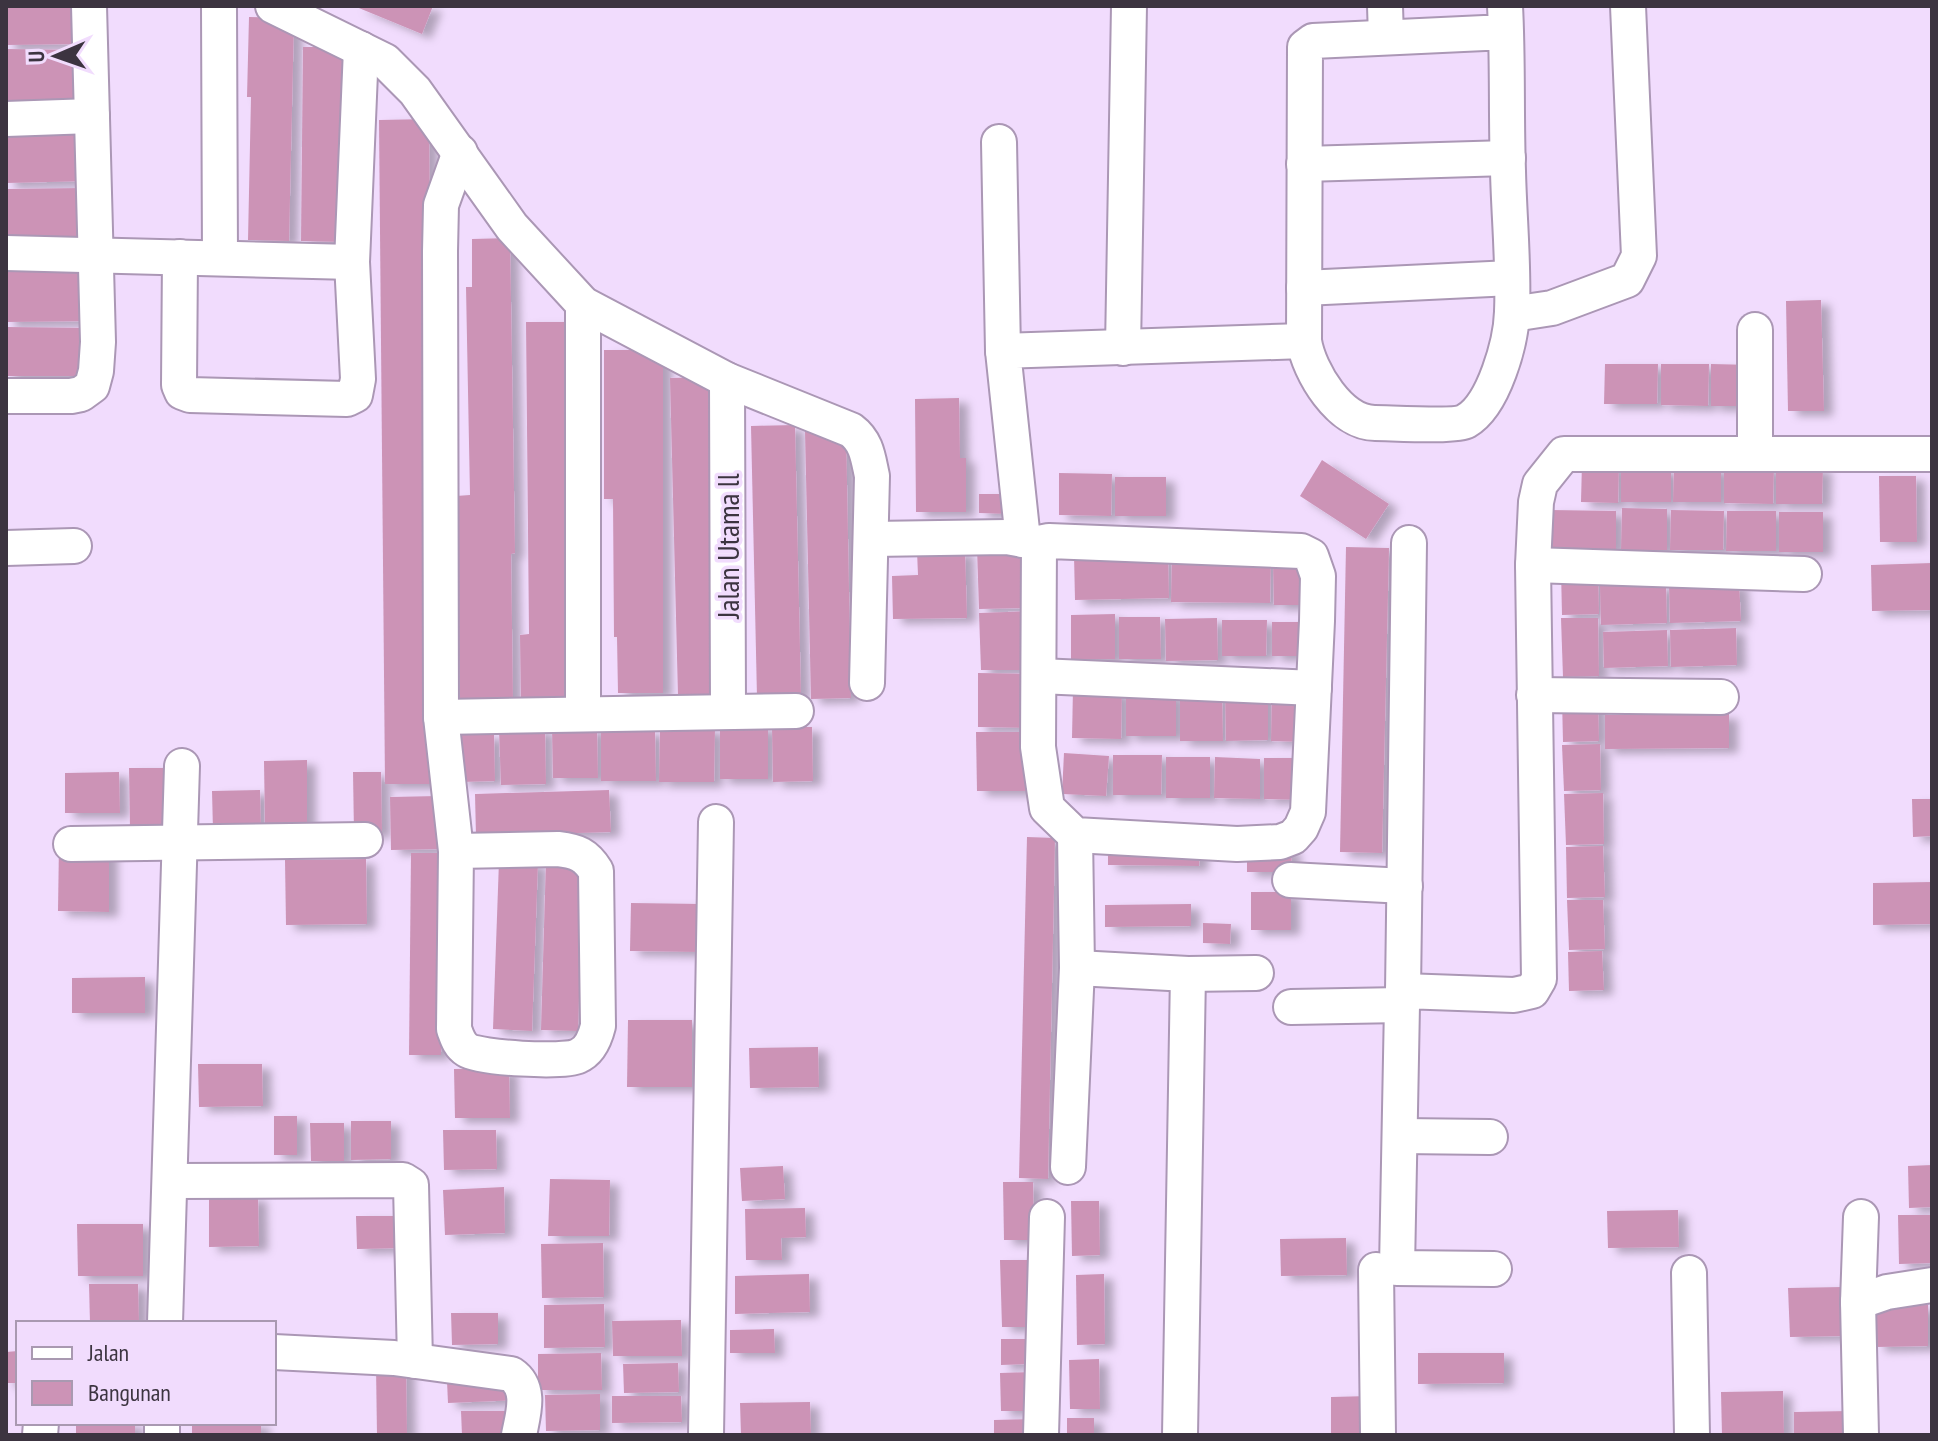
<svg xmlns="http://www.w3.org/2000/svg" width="1938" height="1441" viewBox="0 0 1938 1441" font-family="'PT Sans Narrow',sans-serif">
  <defs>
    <filter id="shadow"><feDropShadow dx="9" dy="5" stdDeviation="4" flood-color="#0004"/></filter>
  </defs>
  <rect width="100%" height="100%" fill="#f1dcfd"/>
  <g fill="#cc93b6" filter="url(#shadow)">
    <path d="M6,6H81V44L6,45Z"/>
    <path d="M354,6H433L422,34Z"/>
    <path d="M249,17L294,18L289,241L248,240L251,97H247Z"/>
    <path d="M303,47H349L346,242L301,241Z"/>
    <path d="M6,49L78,50L77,105L6,104Z"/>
    <path d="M429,119L435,784H385L379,120Z"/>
    <path d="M88,128L89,181L6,183V130Z"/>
    <path d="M84,188L85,237L6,239V189Z"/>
    <path d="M510,238L515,553L511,554L513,703L460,704L456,496L470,495L466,287H472V239Z"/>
    <path d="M92,263L93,321L6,322V264Z"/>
    <path d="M1821,300L1824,411H1788L1786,301Z"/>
    <path d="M526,322H564L567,703L521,704L520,635L529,634Z"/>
    <path d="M6,327L93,328L92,376H6Z"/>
    <path d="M604,350H663V693H618L617,637H614L613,499H604Z"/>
    <path d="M1605,364H1658L1657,404H1604Z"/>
    <path d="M1661,364H1709L1708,406L1661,405Z"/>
    <path d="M1711,364L1754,365L1753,406H1711Z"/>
    <path d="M708,377L714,588H710L713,696L678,697L670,378Z"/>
    <path d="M959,398L960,458H966V512H916L915,399Z"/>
    <path d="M795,425L801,696L757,697L751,426Z"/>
    <path d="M846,430L851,698L811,699L805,431Z"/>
    <path d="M1322,460L1389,504L1366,539L1300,496Z"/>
    <path d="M1582,463H1619L1618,503L1581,502Z"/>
    <path d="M1674,466L1721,467V502H1673Z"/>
    <path d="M1724,466H1774L1773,504L1724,503Z"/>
    <path d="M1776,467H1823L1822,504H1776Z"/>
    <rect x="1621" y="468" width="50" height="34"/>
    <path d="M1059,473L1112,474L1111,516L1059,515Z"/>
    <path d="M1879,476H1916L1917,542H1880Z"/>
    <rect x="1115" y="477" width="51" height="39"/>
    <path d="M979,494H1009V514L979,513Z"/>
    <path d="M1622,508L1667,509V550H1621Z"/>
    <path d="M1550,510L1616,511V550L1550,549Z"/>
    <path d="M1671,510L1724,511L1723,550H1670Z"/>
    <path d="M1727,511H1776V551H1726Z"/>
    <rect x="1779" y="512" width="44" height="40"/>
    <path d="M1026,547L1028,608L979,609L977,548Z"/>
    <path d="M1346,547L1389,548L1382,853L1340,852Z"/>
    <path d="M965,550L967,618L893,619L892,576L918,575L917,551Z"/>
    <path d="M1168,553L1169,598L1075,600L1074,555Z"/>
    <path d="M1172,555L1271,556L1270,603L1171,602Z"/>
    <path d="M1311,560L1312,605H1274L1273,562Z"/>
    <path d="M1932,563V610L1872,611L1871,565Z"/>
    <path d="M1598,569L1599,614L1562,615L1561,570Z"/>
    <path d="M1739,582L1741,621L1670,623L1669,584Z"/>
    <path d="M1666,584L1667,623L1601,625L1600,586Z"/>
    <path d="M1032,611L1034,670H981L979,613Z"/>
    <path d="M1115,614V659H1071V615Z"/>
    <path d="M1119,617H1160L1161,659H1119Z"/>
    <path d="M1217,618L1218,660L1166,661L1165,619Z"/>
    <path d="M1561,618H1598L1599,676L1563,677Z"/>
    <path d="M1222,620H1267L1266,656H1222Z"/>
    <path d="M1272,622H1310L1311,656H1272Z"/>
    <path d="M1736,628L1737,665L1671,667L1670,630Z"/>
    <path d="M1667,630L1668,666L1604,668L1603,632Z"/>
    <path d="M978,673L1032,674V728L978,727Z"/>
    <path d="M1268,688V740L1226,741L1225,689Z"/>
    <path d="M1073,689L1122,690L1121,739L1072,738Z"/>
    <rect x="1126" y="692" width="50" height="44"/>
    <path d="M1180,692H1222L1223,741H1180Z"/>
    <path d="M1272,692L1309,693V742L1271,741Z"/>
    <path d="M1598,698L1599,741L1563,742L1562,699Z"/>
    <path d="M1729,714V748L1605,749V715Z"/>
    <path d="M720,725L768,726V779H720Z"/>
    <path d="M597,727L598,778H553L552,728Z"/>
    <path d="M772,727H812L813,781L773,782Z"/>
    <path d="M545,728L546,784L501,785L499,729Z"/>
    <path d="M660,728H715L714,782H659Z"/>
    <path d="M655,730L656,781H601V731Z"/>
    <path d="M976,732H1032L1033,791H977Z"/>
    <path d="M494,734L495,781L460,782L458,735Z"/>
    <path d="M1600,744L1601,790L1564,791L1562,745Z"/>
    <path d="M1064,753L1109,756L1106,796L1062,794Z"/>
    <path d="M1113,755H1162L1161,795H1113Z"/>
    <rect x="1166" y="757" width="44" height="41"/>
    <path d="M1215,757L1260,759V799L1214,798Z"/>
    <path d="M1264,758H1308L1307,800L1264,799Z"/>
    <path d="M307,760V826H265L264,761Z"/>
    <path d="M129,768H163L164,832H130Z"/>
    <path d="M119,772L120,813H65V773Z"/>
    <path d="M353,772H381L382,833H354Z"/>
    <path d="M260,790L261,829L213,830L212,791Z"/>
    <path d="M609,790L611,832L476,836L475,794Z"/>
    <path d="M1603,793L1604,844L1566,845L1564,794Z"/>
    <path d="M438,796L440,849L391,850L390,797Z"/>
    <path d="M1912,799H1932V836L1913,837Z"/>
    <path d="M1027,837L1055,838L1048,1179L1019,1178Z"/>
    <path d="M1108,842L1200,843L1199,866L1108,865Z"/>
    <path d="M59,844L109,845V912L58,911Z"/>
    <path d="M1603,846L1605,897L1567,898L1566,847Z"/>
    <path d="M1247,848H1292L1291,872H1247Z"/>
    <path d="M411,853H443L441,1055H409Z"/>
    <path d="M366,859L367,924L286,925L285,860Z"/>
    <path d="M546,860L583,861L578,1031L541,1030Z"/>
    <path d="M499,861L538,862L532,1031L493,1029Z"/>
    <path d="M1932,882V924L1873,925V883Z"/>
    <rect x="1251" y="892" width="40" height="38"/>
    <path d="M1567,900H1603L1605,949L1569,950Z"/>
    <path d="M631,903L703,904L702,952L630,951Z"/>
    <path d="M1191,904V926L1105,927V905Z"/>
    <path d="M1203,923L1231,924L1230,944L1203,943Z"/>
    <path d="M1602,951L1604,990L1569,991L1568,952Z"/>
    <path d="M145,977V1013H72V978Z"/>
    <path d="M628,1020H692V1087H627Z"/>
    <path d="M818,1047L819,1087L750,1088L749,1048Z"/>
    <path d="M198,1064H262L263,1106L199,1107Z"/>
    <path d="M509,1068L510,1118H455L454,1069Z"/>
    <rect x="274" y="1116" width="23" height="39"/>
    <path d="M351,1121H391V1159L351,1160Z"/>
    <path d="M310,1123H344V1161H311Z"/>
    <path d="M443,1130H496L497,1169L444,1170Z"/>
    <path d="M1932,1165V1207L1909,1208L1908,1166Z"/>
    <path d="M783,1166L785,1199L742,1201L740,1168Z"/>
    <path d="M550,1179L610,1180L609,1236H548Z"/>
    <path d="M1003,1182H1033L1034,1240H1004Z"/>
    <path d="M504,1187L505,1233L445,1235L443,1190Z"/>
    <path d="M258,1196L259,1246L209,1247V1197Z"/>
    <path d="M1071,1201H1099L1100,1255L1072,1256Z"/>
    <path d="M805,1208L806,1237L781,1238L782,1260H746L745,1209Z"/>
    <path d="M1678,1210L1679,1247L1608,1248L1607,1211Z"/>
    <path d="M1898,1215H1932V1263L1899,1264Z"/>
    <path d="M356,1216H405V1248L357,1249Z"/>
    <path d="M77,1224H143V1276H78Z"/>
    <path d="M1346,1238L1347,1275L1281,1276L1280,1239Z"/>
    <path d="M603,1243L604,1297L542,1298L541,1244Z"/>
    <path d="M1000,1260H1032L1033,1327H1002Z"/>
    <path d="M809,1274L810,1312L735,1314V1276Z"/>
    <path d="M1104,1274L1105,1344L1077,1345L1076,1275Z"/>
    <path d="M89,1284H138L139,1323H90Z"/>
    <path d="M1843,1287L1844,1336L1790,1337L1788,1288Z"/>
    <path d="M604,1304L605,1347L544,1348V1305Z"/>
    <path d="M1928,1305V1346L1876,1347L1875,1306Z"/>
    <path d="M451,1313H498V1344L452,1345Z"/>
    <path d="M681,1320L682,1356H613L612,1321Z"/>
    <path d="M774,1329L775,1353H730V1330Z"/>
    <path d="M1001,1339H1028L1029,1364L1001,1365Z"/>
    <path d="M18,1351V1383H6V1352Z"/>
    <path d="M601,1353L602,1390H538V1354Z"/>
    <path d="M1418,1353H1504V1383L1418,1384Z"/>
    <path d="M1099,1359L1100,1409H1070L1069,1360Z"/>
    <path d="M678,1363L679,1392L624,1393L623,1364Z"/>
    <path d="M376,1366H406L407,1435H377Z"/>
    <path d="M1033,1372L1034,1411H1001L1000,1373Z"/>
    <path d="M516,1377L517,1400L448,1403L447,1381Z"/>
    <path d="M1783,1391L1784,1435H1722L1721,1392Z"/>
    <path d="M600,1394V1430L546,1431L545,1395Z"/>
    <path d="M612,1396H681L682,1422L612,1423Z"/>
    <path d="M1370,1396V1435H1331V1397Z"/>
    <path d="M810,1402L811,1435H741L740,1403Z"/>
    <path d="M461,1411H509V1435H462Z"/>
    <path d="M1850,1411L1851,1435H1794V1412Z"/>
    <rect x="1067" y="1418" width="27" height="17"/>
    <path d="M1033,1419V1435H994V1420Z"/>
    <rect x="76" y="1423" width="59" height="12"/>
    <rect x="192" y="1423" width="69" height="12"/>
  </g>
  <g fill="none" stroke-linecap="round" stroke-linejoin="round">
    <g stroke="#ab97b5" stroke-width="38">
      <g id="minor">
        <path d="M219,6L220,258"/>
        <path d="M273,6L385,61L415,91L512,227L583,304L727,380L851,430C867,442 868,458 872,476L867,683"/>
        <path d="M1385,6L1386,37"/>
        <path d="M1505,6C1508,61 1506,116 1508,171C1509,217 1514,265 1512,312C1511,342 1494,405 1466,421C1456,427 1391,423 1375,423C1340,423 1309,372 1304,341L1305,47L1313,41L1506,32"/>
        <path d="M6,119L92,116"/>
        <path d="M999,142L1003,351"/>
        <path d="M1304,164L1508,158"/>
        <path d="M6,253L352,262"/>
        <path d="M180,257L179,385L182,392L190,395L347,399L355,395L358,379L352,262L361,49"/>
        <path d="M1304,288L1511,278"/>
        <path d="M583,304V714"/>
        <path d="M1512,314L1552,308L1627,280L1639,256L1628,6"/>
        <path d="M1755,330V453"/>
        <path d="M1123,348L1129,6"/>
        <path d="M727,380L728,711"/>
        <path d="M6,396H71L81,394L92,386L96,371L98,342L89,6"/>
        <path d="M872,539L1007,537L1039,543L1049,541L1301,551L1311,556L1318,576L1317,621L1308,812L1301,828L1293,837L1280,842L1237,844L1075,835L1047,808L1038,747L1039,543"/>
        <path d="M1023,540L1003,351L1304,341"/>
        <path d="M6,548L74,546"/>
        <path d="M1533,565L1804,574"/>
        <path d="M1039,676L1314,688"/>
        <path d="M1534,695L1721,697"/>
        <path d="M441,717L796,711"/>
        <path d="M71,844L365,840"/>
        <path d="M456,851L558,849C577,851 586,855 596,871L598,1026C595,1038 590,1051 578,1056C564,1063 479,1058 467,1050C459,1045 457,1037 454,1029L456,851L441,717L440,251L441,205L460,152"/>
        <path d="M1290,880L1405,886"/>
        <path d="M1077,968L1188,974L1256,973"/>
        <path d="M1403,991L1409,543"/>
        <path d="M1291,1007L1402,1005"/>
        <path d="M1401,1136L1490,1137"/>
        <path d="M1068,1167L1077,968L1075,835"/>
        <path d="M170,1181L403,1180L411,1185L415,1361"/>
        <path d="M1494,1269L1397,1268L1402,1005L1403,991L1514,995L1532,991L1539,979L1533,565L1536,502L1540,484L1564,454H1932"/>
        <path d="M1376,1270L1378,1435"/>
        <path d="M1689,1273L1692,1435"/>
        <path d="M1858,1302L1887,1292L1932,1285"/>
        <path d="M165,1323L182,766"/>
        <path d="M274,1352L394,1358L511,1374C532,1388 523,1414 519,1435"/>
        <path d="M40,1435L41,1423"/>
        <path d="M162,1435V1423"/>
        <path d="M706,1435L716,822"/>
        <path d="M1041,1435L1047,1217"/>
        <path d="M1180,1435L1188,974"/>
        <path d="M1861,1435L1858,1302L1861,1217"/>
      </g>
    </g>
    <use href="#minor" stroke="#fff" stroke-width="34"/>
  </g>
  <g text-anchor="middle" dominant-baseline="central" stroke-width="7" stroke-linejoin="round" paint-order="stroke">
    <g font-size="30" fill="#3c3440" stroke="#f1dcfd">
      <text transform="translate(727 546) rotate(-90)">Jalan Utama ll</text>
    </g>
  </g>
  <rect width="1938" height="1441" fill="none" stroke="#3c3440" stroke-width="16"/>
  <rect x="16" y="1321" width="260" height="104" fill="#f1dcfd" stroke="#a999b1" stroke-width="2"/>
  <rect x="32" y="1347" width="40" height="12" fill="#ffffff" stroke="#a999b1" stroke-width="2"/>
  <text x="88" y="1361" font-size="24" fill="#3c3440">Jalan</text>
  <rect x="32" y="1381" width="40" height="24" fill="#cc93b6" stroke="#a999b1" stroke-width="2"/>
  <text x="88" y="1401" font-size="24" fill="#3c3440">Bangunan</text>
  <g transform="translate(56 56) rotate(268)" stroke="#f1dcfd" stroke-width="6" paint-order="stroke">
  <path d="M0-6L14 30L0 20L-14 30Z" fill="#3c3440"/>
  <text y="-12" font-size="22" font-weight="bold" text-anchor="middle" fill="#3c3440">U</text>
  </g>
</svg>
